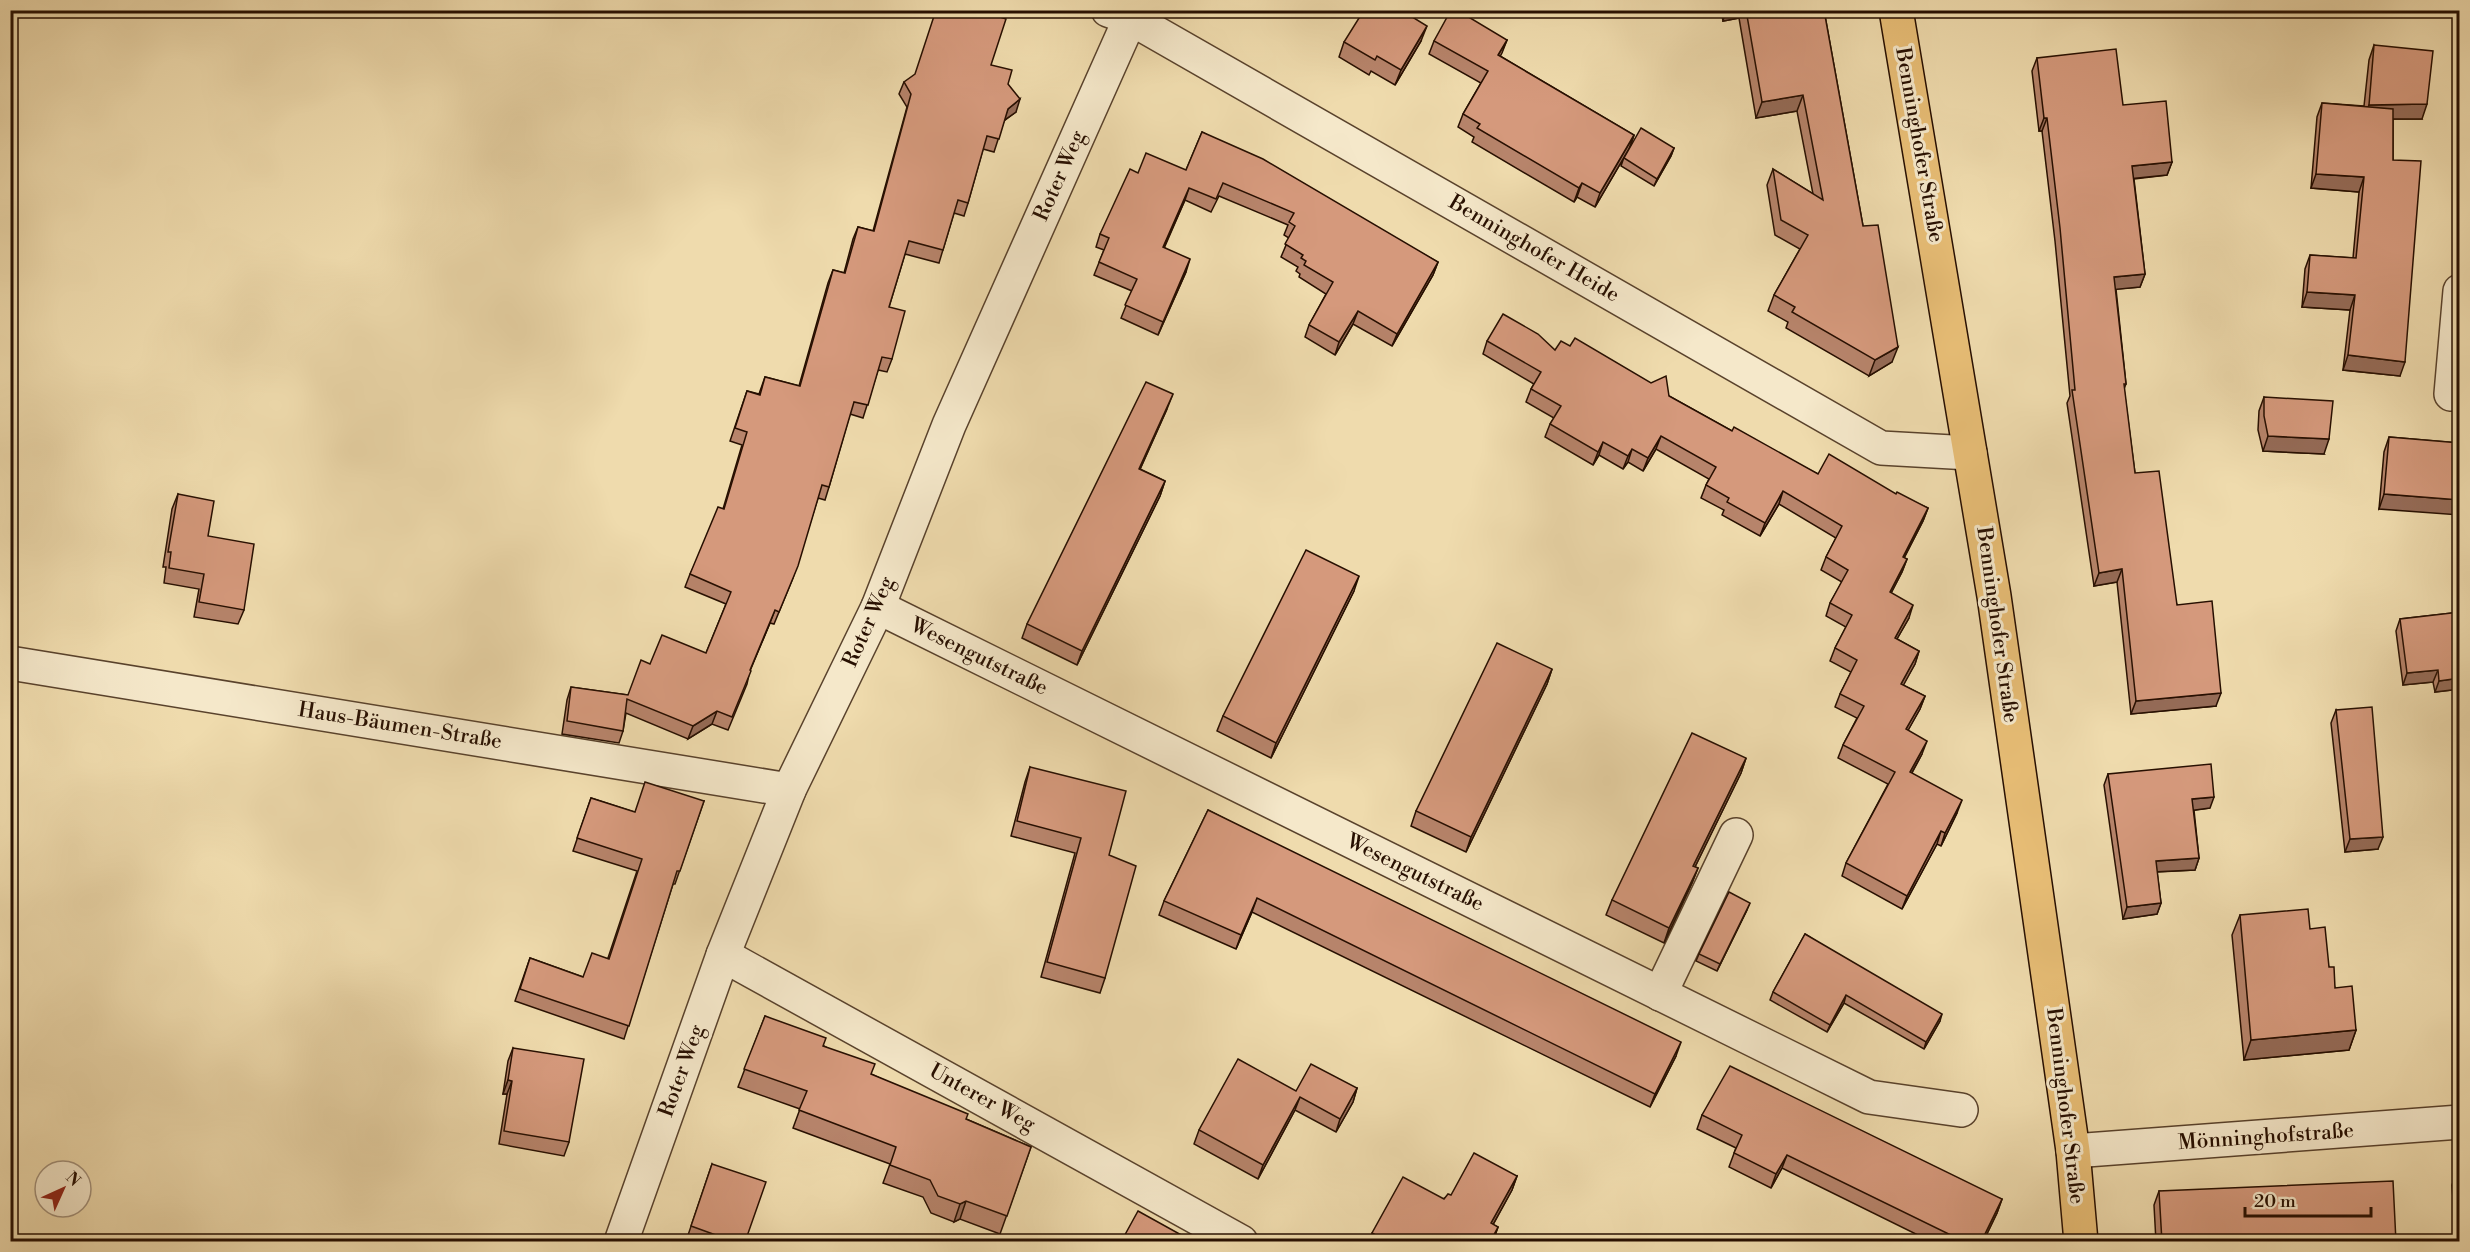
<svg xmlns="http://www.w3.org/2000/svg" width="2470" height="1252" viewBox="0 0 2470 1252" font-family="'Libre Bodoni',serif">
  <rect width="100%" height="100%" fill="#efdbad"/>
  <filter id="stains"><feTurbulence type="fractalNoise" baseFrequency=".00333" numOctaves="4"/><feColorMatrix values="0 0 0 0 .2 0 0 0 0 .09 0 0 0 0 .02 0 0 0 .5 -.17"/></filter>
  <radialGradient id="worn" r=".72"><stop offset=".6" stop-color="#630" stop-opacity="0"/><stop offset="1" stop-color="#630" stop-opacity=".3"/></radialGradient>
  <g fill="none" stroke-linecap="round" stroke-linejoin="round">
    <g stroke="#59422c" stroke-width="36">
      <g id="minor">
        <path d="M1108,10L1130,18L1881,448L1970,453"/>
        <path d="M2451,394L2460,291"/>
        <path d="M878,607L1869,1097L1961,1110"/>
        <path d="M10,663L789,790"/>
        <path d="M723,955L1241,1242"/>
        <path d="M1660,994L1736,835"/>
        <path d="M2073,1151L2460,1122"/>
        <path d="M621,1242L723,955L789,790L878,607L949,425L1134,10"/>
      </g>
    </g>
    <g stroke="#270f01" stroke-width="36">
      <path id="major" d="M1896,10L1994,596L2073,1151L2081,1242"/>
    </g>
    <use href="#minor" stroke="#f5e8ca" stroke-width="33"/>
    <use href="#major" stroke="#e8be76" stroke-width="33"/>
  </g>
  <g fill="#b7846b" stroke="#270f01" stroke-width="1.5">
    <path d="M1721,10H1824L1863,226L1892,362L1869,376L1786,328L1788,322L1768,311L1774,295L1800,249L1775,235L1767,185L1773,169L1813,194L1797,111L1756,118L1739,18L1723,21Z"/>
    <path d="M1507,40L1500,56L1634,135L1630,148H1674L1671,156L1654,186L1621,166L1624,157L1595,207L1577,197L1574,202L1472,142L1474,137L1458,127L1463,114L1481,83L1429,54L1434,41Z"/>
    <path d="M1421,41L1395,85L1371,71L1369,75L1339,57L1344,42Z"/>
    <path d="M2374,45L2422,119H2393V160L2400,376L2343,370L2350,310L2302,307L2305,269L2310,255L2353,258L2359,192L2311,188L2317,117L2322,103L2364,106L2369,60Z"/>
    <path d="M2037,58L2123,105L2172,162L2167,175L2134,179L2145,274L2140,287L2116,289L2126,384L2124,389L2135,473L2177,605L2216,706L2131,714L2117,582L2094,586L2067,403L2070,396L2055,241L2042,131H2039L2032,71Z"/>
    <path d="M991,65L1008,84L1016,112L1004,121L994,152L983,149L968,203L964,216L954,213L939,263L905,254L889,307L892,359L887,372L878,370L863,418L850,414L829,487L825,500L818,498L793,578L774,624L770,623L750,670L747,684L728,730L712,724L688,739L626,713L623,731L619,743L562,734L567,700L571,687L628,695L650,664L706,653L726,604L685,587L690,574L723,509L742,445L730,441L747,391L759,394L765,377L799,386L828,283L833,270L844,273L853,239L858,227L873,231L907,107L899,94L904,82Z"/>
    <path d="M1202,132L1438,262L1433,275L1392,346L1353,324L1335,355L1305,337L1309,325L1326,294L1299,277L1300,274L1296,271L1298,267L1281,257L1289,238L1284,235L1288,225L1219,196L1211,212L1185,200L1164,247L1186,272L1158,335L1121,318L1132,291L1094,275L1104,250L1096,247L1100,234L1138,173L1186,170Z"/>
    <path d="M1487,341L1555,350L1570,346L1669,396L1732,431L1818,474L1896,494L1928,508L1923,521L1904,558L1907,559L1902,572L1891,593L1909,618L1897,639L1919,651L1915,664L1903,685L1925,696L1920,709L1908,730L1922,754L1912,773L1957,813L1941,846L1937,844L1902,909L1842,876L1846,863L1888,784L1838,758L1843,745L1857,718L1835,707L1840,694L1851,672L1830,661L1835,648L1846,627L1826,616L1830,603L1842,582L1821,570L1826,557L1836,538L1779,504L1760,536L1722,515L1724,510L1701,498L1706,485L1709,479L1656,449L1643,471L1628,462L1623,469L1599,455L1593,465L1545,437L1550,424L1554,418L1526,402L1531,389L1534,384L1483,354Z"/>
    <path d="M2264,397L2324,454L2263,451L2258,430L2259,411Z"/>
    <path d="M1167,409L1140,469L1165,481L1160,496L1077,665L1022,638L1027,624Z"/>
    <path d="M2389,437L2460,443L2379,509L2384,452Z"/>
    <path d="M178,494L208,536L244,610L238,624L194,617L199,589L164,583L166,567H163L172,509Z"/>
    <path d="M1354,591L1271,758L1217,731L1223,716Z"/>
    <path d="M2460,612V689L2435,692L2433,682L2403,685L2396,631L2400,619Z"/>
    <path d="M1552,669L1547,684L1466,852L1411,826L1416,811Z"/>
    <path d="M2336,710L2378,849L2345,852L2331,723Z"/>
    <path d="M1746,758L1741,773L1695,867L1698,868L1692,883L1664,943L1606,915L1612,900Z"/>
    <path d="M1030,767L1109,855L1105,978L1100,993L1041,977L1075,853L1011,836L1025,782Z"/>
    <path d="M2108,774L2210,808L2194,810L2199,858L2195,870L2157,872L2161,903L2157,914L2123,919L2104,785Z"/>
    <path d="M591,798L634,812L704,801L675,884H673L624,1039L515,1001L530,958L583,977L608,958L637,871L573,851Z"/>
    <path d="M1208,810L1676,1056L1650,1107L1252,912L1236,949L1159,915L1164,901Z"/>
    <path d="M1747,910L1717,971L1696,961L1699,954Z"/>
    <path d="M2240,915L2310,929L2329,967L2335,988L2356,1030L2349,1050L2244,1060L2232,935Z"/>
    <path d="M1805,934L1940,1021L1924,1049L1844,1003L1827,1032L1770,1000L1773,992Z"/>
    <path d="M765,1016L824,1046L871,1074L966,1119L1031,1147L1000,1234L960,1219L954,1222L931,1213L923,1197L883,1183L890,1164L793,1128L800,1109L738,1087Z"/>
    <path d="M513,1048L569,1142L564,1156L499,1144L507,1094H503L508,1061Z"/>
    <path d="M1357,1088L1353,1102L1336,1132L1295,1110L1258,1179L1194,1144L1199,1130L1296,1091Z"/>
    <path d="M1702,1115L2002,1199L1997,1213L1983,1242H1932L1782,1168L1771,1188L1729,1167L1736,1148L1697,1129Z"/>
    <path d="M712,1164L745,1242H688L686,1241Z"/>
    <path d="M2457,1170H2460V1242H2456L2452,1185Z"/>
    <path d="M1517,1176L1512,1190L1493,1225L1498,1227L1493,1241L1369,1242L1372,1233L1451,1195Z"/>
    <path d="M2159,1191L2396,1242H2156L2154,1205Z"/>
  </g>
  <g fill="#956b57" stroke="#270f01" stroke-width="1.5">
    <path d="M1726,10H1742L1739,18L1723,21Z"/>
    <path d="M1427,26L1421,41L1395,85L1401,70Z"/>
    <path d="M1507,40L1502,53L1493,69L1498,55Z"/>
    <path d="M1803,95L1797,111L1756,118L1762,102Z"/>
    <path d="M1020,99L1016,112L1003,121L1008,109Z"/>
    <path d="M2427,104L2422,119H2363L2369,105Z"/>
    <path d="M2044,118H2047L2042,131H2039Z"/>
    <path d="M1634,135L1629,149L1595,207L1600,193Z"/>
    <path d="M1674,148L1671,156L1654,186L1657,179Z"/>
    <path d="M2172,162L2167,175L2128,179L2132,166Z"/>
    <path d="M2316,174L2364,177L2359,192L2311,188Z"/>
    <path d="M1582,183L1577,197L1574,202L1579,188Z"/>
    <path d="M1189,188L1185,200L1159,260L1163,247Z"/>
    <path d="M1190,259L1186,272L1158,335L1163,322Z"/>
    <path d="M1438,262L1433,275L1392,346L1397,334Z"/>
    <path d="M2145,274L2140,287L2110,290L2114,277Z"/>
    <path d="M2307,292L2355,295L2350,310L2302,307Z"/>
    <path d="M1358,311L1353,324L1335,355L1339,342Z"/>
    <path d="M1898,347L1892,362L1869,376L1875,360Z"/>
    <path d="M2348,355L2405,362L2400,376L2343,370Z"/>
    <path d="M1173,394L1167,409L1134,483L1139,469Z"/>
    <path d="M1661,436L1656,449L1643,471L1648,458Z"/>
    <path d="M2268,436L2329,439L2324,454L2263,451Z"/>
    <path d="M1603,442L1599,455L1593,465L1598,452Z"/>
    <path d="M1632,449L1628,462L1623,469L1628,456Z"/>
    <path d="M1165,481L1160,496L1077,665L1082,651Z"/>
    <path d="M1783,491L1779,504L1760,536L1765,523Z"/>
    <path d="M2384,494L2460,500V515L2379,509Z"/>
    <path d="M1928,508L1923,521L1898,570L1903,557Z"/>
    <path d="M1907,559L1902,572L1885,605L1890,592Z"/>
    <path d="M2122,569L2117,582L2094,586L2099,573Z"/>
    <path d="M1359,576L1354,591L1271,758L1276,743Z"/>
    <path d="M1913,605L1909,618L1890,651L1895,638Z"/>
    <path d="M775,610L770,623L745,683L750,670Z"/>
    <path d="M1919,651L1915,664L1897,697L1901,684Z"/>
    <path d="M1552,669L1547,684L1466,852L1471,837Z"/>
    <path d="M2438,670L2433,682L2403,685L2407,673Z"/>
    <path d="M2460,678V689L2435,692L2439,681Z"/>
    <path d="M2221,693L2216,706L2131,714L2136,701Z"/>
    <path d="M1925,696L1920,709L1901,743L1906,729Z"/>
    <path d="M717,711L712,724L688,739L693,726Z"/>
    <path d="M1927,741L1922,754L1905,785L1910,772Z"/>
    <path d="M1746,758L1741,773L1688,881L1693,866Z"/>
    <path d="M2214,797L2210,808L2188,811L2192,799Z"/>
    <path d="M1962,800L1957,813L1941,846L1945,833Z"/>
    <path d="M1941,831L1937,844L1902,909L1907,896Z"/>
    <path d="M2383,837L2378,849L2345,852L2350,839Z"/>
    <path d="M2199,858L2195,870L2152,872L2156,861Z"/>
    <path d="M1698,868L1692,883L1664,943L1669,928Z"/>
    <path d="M1257,898L1252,912L1236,949L1241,935Z"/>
    <path d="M1750,903L1747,910L1717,971L1720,964Z"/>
    <path d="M2161,903L2157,914L2123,919L2127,907Z"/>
    <path d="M1846,995L1844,1003L1827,1032L1830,1025Z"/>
    <path d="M1942,1014L1940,1021L1924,1049L1926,1042Z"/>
    <path d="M2356,1030L2349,1050L2244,1060L2251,1040Z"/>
    <path d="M1681,1042L1676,1056L1650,1107L1655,1094Z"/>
    <path d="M508,1080L512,1081L507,1094H503Z"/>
    <path d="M1357,1088L1353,1102L1336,1132L1340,1119Z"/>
    <path d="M1300,1097L1295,1110L1258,1179L1263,1165Z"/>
    <path d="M1787,1155L1782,1168L1771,1188L1776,1174Z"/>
    <path d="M1517,1176L1512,1190L1486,1237L1491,1223Z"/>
    <path d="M2002,1199L1997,1213L1983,1242H1981Z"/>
    <path d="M966,1201L960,1219L954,1222L960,1204Z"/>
    <path d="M1498,1227L1493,1241L1490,1242Z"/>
  </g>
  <g fill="#d5997c" stroke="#270f01" stroke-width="1.5">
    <path d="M936,10H980L1006,19L991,65L1012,70L1008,84L1020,99L1008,109L999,139L987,136L968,203L958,200L943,250L909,241L889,307L905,311L892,359L882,357L868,405L854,402L829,487L822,485L798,566L779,612L775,610L750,670L751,671L732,717L717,711L693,726L627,699L623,731L567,721L571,687L628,695L641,660L650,664L662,635L706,653L731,592L690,574L718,507L724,509L747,432L735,428L747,391L760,395L765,377L800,386L833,270L845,273L858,227L874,231L911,94L904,82L915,74Z"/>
    <path d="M1364,10H1401L1427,26L1401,70L1377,56L1375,60L1344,42Z"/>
    <path d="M1451,10H1457L1507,40L1498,55L1634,135L1600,193L1582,183L1579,188L1477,128L1480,124L1463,114L1488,71L1434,41Z"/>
    <path d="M1746,10H1824L1863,226L1878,225L1898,347L1875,360L1792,312L1795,307L1774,295L1808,235L1781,220L1773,169L1823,200L1803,95L1762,102Z"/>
    <path d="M2374,45L2433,51L2427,104L2369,105Z"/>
    <path d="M2116,49L2123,105L2166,101L2172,162L2132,166L2145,274L2114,277L2126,384H2124L2135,473L2159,471L2177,605L2212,601L2221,693L2136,701L2122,569L2099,573L2072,390H2075L2060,228L2047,118H2044L2037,58Z"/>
    <path d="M2322,103L2393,109V160L2421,161L2405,362L2348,355L2355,295L2307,292L2310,255L2356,258L2364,177L2316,174Z"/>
    <path d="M1641,128L1674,148L1657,179L1624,158Z"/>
    <path d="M1202,132L1263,159L1438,262L1397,334L1358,311L1339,342L1309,325L1333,282L1304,265L1306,261L1301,258L1303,255L1285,244L1295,226L1289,222L1294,213L1223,183L1216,199L1189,188L1163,247L1190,259L1163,322L1125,305L1137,279L1099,262L1109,238L1100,234L1130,169L1138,173L1146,153L1186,170Z"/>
    <path d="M1503,314L1538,334L1555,350L1561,341L1570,346L1575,338L1651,383L1666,376L1669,396L1732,431L1734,427L1818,474L1829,454L1896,494L1897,492L1928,508L1903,557L1907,559L1890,592L1913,605L1895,638L1919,651L1901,684L1925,696L1906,729L1927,741L1910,772L1962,800L1945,833L1941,831L1907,896L1846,863L1895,772L1843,745L1864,706L1840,694L1857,660L1835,648L1852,615L1830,603L1848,570L1826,557L1842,526L1783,491L1765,523L1727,502L1729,498L1706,485L1716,467L1661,436L1648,458L1632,449L1628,456L1603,442L1598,452L1550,424L1561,406L1531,389L1541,372L1487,341Z"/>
    <path d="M1146,382L1173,394L1139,469L1165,481L1082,651L1027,624Z"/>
    <path d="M2264,397L2333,401L2329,439L2268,436L2264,416Z"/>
    <path d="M2389,437L2460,443V500L2384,494Z"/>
    <path d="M178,494L214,501L208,536L254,544L244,610L199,602L204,574L169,568L171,552H168Z"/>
    <path d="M1306,550L1359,576L1276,743L1223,716Z"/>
    <path d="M2460,612V678L2439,681L2438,670L2407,673L2400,619Z"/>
    <path d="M1497,643L1552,669L1471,837L1416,811Z"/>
    <path d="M2372,707L2383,837L2350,839L2336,710Z"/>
    <path d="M1692,733L1746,758L1693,866L1698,868L1669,928L1612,900Z"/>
    <path d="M2211,764L2214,797L2192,799L2199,858L2156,861L2161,903L2127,907L2108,774Z"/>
    <path d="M1030,767L1126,791L1109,855L1136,866L1105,978L1047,962L1081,838L1017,821Z"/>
    <path d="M645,782L704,801L680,871H677L629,1026L520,989L530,958L583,977L592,953L609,959L642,859L577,838L591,798L635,812Z"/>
    <path d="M1208,810L1681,1042L1655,1094L1257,898L1241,935L1164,901Z"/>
    <path d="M1729,892L1750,903L1720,964L1699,954Z"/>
    <path d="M2308,909L2310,929L2325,927L2329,967H2334L2335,988L2352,986L2356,1030L2251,1040L2240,915Z"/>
    <path d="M1805,934L1942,1014L1926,1042L1846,995L1830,1025L1773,992Z"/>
    <path d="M765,1016L826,1038L823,1046L875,1064L871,1074L968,1114L966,1119L1031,1147L1007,1216L966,1201L960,1204L938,1196L930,1180L890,1165L896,1147L799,1110L807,1091L744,1069Z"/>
    <path d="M513,1048L584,1059L569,1142L504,1131L512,1081L508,1080Z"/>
    <path d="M1238,1059L1296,1091L1311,1064L1357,1088L1340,1119L1300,1097L1263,1165L1199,1130Z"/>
    <path d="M1730,1066L2002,1199L1981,1242H1965L1787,1155L1776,1174L1734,1153L1742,1135L1702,1115Z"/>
    <path d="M1474,1153L1517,1176L1491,1223L1498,1227L1490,1242H1441L1434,1237L1431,1242H1388L1372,1233L1403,1177L1444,1199L1448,1194L1451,1195Z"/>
    <path d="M712,1164L766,1182L745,1242H735L691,1226Z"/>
    <path d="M2457,1170H2460V1202Z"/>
    <path d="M2393,1181L2396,1242H2162L2159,1191Z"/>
    <path d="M1138,1211L1194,1242H1121Z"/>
  </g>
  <g text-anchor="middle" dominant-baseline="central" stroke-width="6" stroke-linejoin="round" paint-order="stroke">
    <g font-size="21" fill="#270f01" stroke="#f5e8ca">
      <text transform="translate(1919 145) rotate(80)">Benninghofer Straße</text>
      <text transform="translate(1060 176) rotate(-66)">Roter Weg</text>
      <text transform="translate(1534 249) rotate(30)">Benninghofer Heide</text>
      <text transform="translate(869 622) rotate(-66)">Roter Weg</text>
      <text transform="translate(1997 625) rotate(82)">Benninghofer Straße</text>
      <text transform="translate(979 657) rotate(26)">Wesengutstraße</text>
      <text transform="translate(400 726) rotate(9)">Haus-Bäumen-Straße</text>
      <text transform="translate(1415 873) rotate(26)">Wesengutstraße</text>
      <text transform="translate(682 1071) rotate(-70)">Roter Weg</text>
      <text transform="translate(982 1098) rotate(29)">Unterer Weg</text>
      <text transform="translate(2065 1106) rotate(83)">Benninghofer Straße</text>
      <text transform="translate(2266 1137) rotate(-4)">Mönninghofstraße</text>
    </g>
  </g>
  <rect width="2470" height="1252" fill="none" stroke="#efdbad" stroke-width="36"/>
  <rect x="12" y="12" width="2446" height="1228" fill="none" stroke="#270f01" stroke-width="3"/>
  <rect x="18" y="18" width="2434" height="1216" fill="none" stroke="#270f01" stroke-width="1.5"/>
  <g transform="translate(63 1189) rotate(45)"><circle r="28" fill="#f5e8ca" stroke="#a3917a" stroke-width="1.5"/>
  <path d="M0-4.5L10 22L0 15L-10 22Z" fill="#8f2418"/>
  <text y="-9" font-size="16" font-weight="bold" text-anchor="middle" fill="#270f01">N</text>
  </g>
  <path d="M2245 1207v9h126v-9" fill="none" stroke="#270f01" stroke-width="3"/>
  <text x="2254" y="1207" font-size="18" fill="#270f01" stroke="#f5e8ca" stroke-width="4.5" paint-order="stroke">20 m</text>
  <rect width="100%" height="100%" filter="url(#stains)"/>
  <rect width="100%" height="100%" fill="url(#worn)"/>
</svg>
